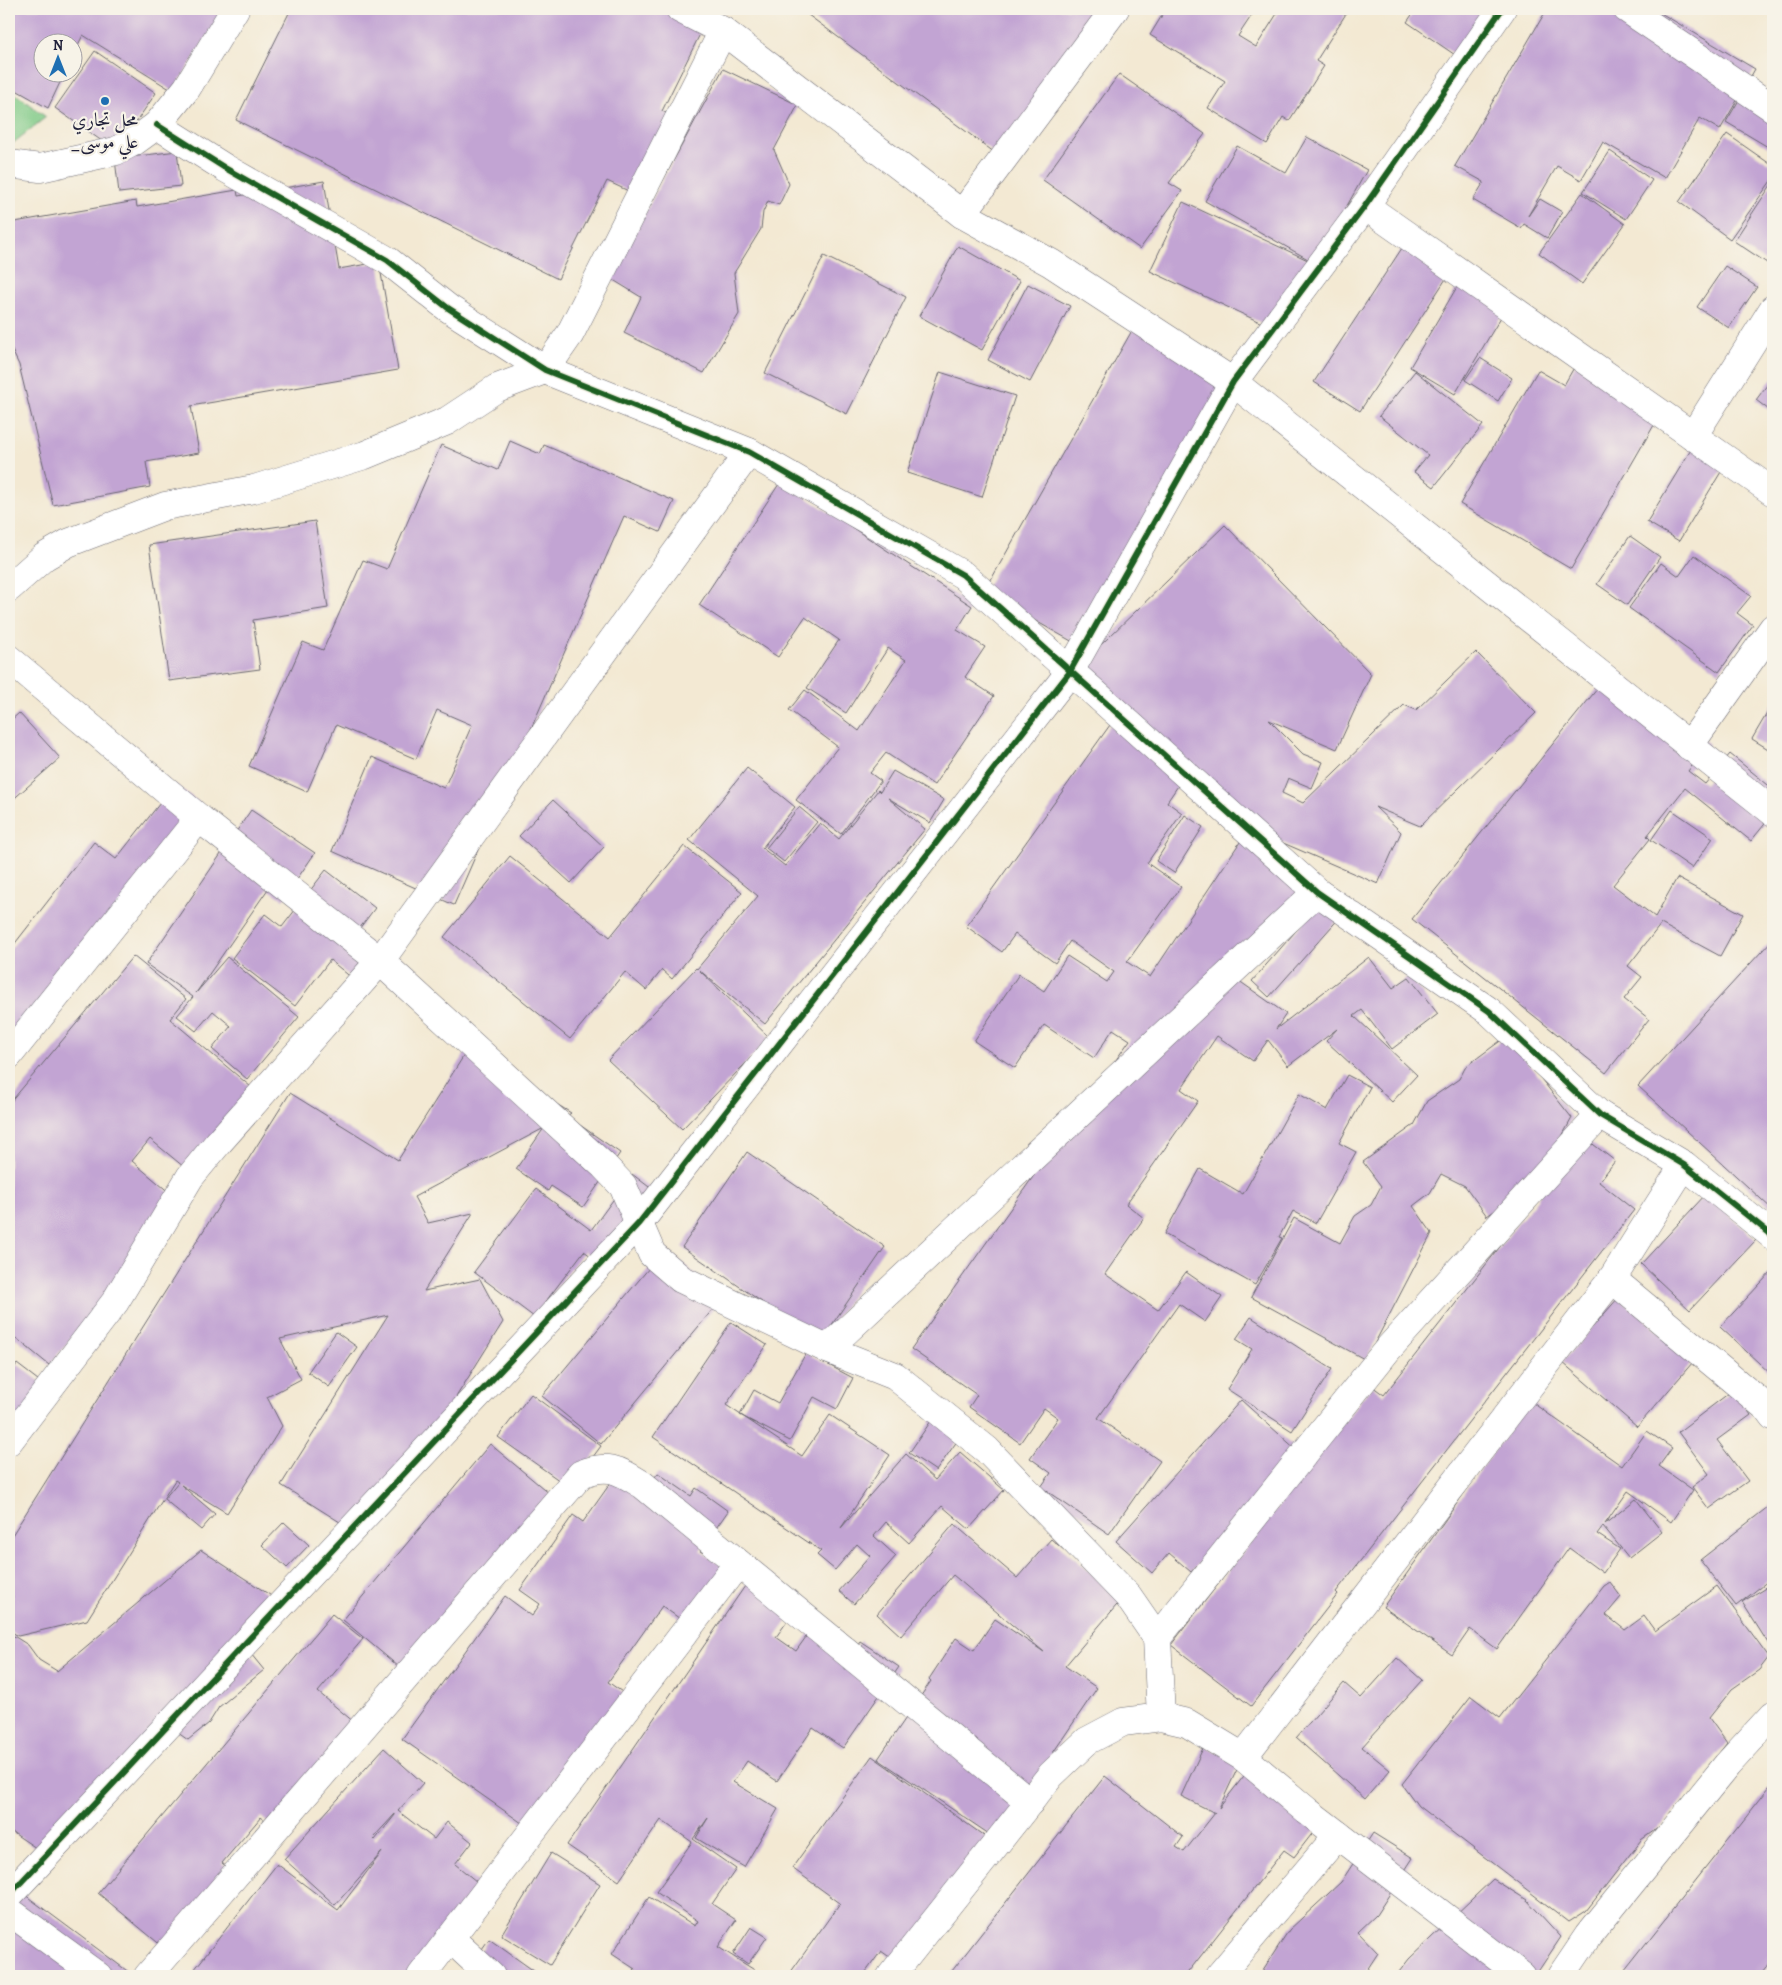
<svg xmlns="http://www.w3.org/2000/svg" width="1782" height="1985" viewBox="0 0 1782 1985" font-family="Alegreya,Amiri,serif">
  <rect width="100%" height="100%" fill="#f7f3e8"/>
  <filter id="ink" filterUnits="userSpaceOnUse"><feTurbulence type="fractalNoise" baseFrequency=".02" numOctaves="2"/><feDisplacementMap in="SourceGraphic" scale="10" xChannelSelector="R" yChannelSelector="G"/><feConvolveMatrix kernelMatrix="1 2 1 2 8 2 1 2 1" color-interpolation-filters="sRGB"/></filter>
  <filter id="wash" filterUnits="userSpaceOnUse"><feTurbulence type="fractalNoise" baseFrequency=".0096" numOctaves="4" result="noise"/><feDisplacementMap in="SourceGraphic" scale="20" xChannelSelector="R" yChannelSelector="G"/><feGaussianBlur stdDeviation="1.12" result="paint"/><feColorMatrix in="noise" values="0 0 0 0 0 0 0 0 0 0 0 0 0 0 0 0 0 1.4 0 .05"/><feComposite in="paint" operator="in"/></filter>
  <g filter="url(#wash)">
    <rect width="100%" height="100%" fill="#f3e9d3"/>
    <path fill="#80ca87" stroke="#517661" d="M9,89L46,117L12,144H9Z"/>
    <g id="blocks">
      <g fill="#c2a4d3" fill-rule="evenodd">
        <path d="M9,9H225L173,91L83,35L72,57V42H42V72H65L48,108L9,86Z"/>
        <path d="M291,9H659L702,30L662,111L675,117L637,195L607,181L558,279L236,120Z"/>
        <path d="M800,9H1106L998,155Z"/>
        <path d="M1166,9H1256L1238,36L1256,47L1280,9H1349L1316,61L1324,66L1289,121L1283,117L1267,144L1208,108L1225,81L1150,35Z"/>
        <path d="M1416,9H1496L1461,59L1407,22Z"/>
        <path d="M1547,9H1654L1755,69L1720,130L1700,118L1665,178L1603,142L1581,180L1557,166L1528,216L1540,199L1562,212L1547,238L1524,224L1521,228L1473,200L1484,182L1455,166Z"/>
        <path d="M95,51L156,93L116,151L55,108Z"/>
        <path d="M723,69L798,105L774,150L789,184L779,205L768,201L763,212L761,229L734,273L739,314L704,373L624,333L641,297L610,278Z"/>
        <path d="M1119,74L1205,134L1169,183L1182,191L1140,249L1043,180Z"/>
        <path d="M1745,90L1773,106V139L1768,147L1726,122Z"/>
        <path d="M1727,134L1773,166V178L1730,239L1679,202Z"/>
        <path d="M1307,137L1367,170L1315,263L1205,201L1237,146L1286,173Z"/>
        <path d="M177,151L181,186L119,193L115,159Z"/>
        <path d="M1610,151L1652,180L1626,219L1583,192Z"/>
        <path d="M324,181L339,269L379,262L398,370L191,406L199,453L146,462L150,487L53,505L19,365L9,344V223L136,201L137,207L237,190L238,196Z"/>
        <path d="M1773,182V267L1734,241Z"/>
        <path d="M1582,193L1625,224L1582,284L1539,253Z"/>
        <path d="M1183,202L1312,262L1279,331L1150,271Z"/>
        <path d="M1408,239L1453,268L1360,411L1314,382Z"/>
        <path d="M958,246L1020,281L982,350L919,316Z"/>
        <path d="M824,256L906,297L847,414L765,373Z"/>
        <path d="M1725,266L1757,287L1729,328L1697,307Z"/>
        <path d="M1461,280L1507,307L1455,394L1410,367Z"/>
        <path d="M1028,284L1070,306L1030,382L988,360Z"/>
        <path d="M1138,320L1236,375L1082,647L984,592Z"/>
        <path d="M1480,358L1512,378L1498,401L1465,380Z"/>
        <path d="M1576,364L1661,413L1571,569L1460,504L1538,370L1564,385Z"/>
        <path d="M1415,371L1483,425L1434,487L1414,472L1428,455L1379,416Z"/>
        <path d="M940,372L1015,396L982,497L907,473Z"/>
        <path d="M1773,377V413L1756,400Z"/>
        <path d="M510,441L540,454L544,445L674,501L660,532L624,516L454,905L332,851L372,757L444,788L472,725L437,710L416,759L336,725L307,792L249,766L303,642L323,650L363,560L387,569L441,445L498,470Z"/>
        <path d="M1695,443L1727,462L1679,541L1647,522Z"/>
        <path d="M781,481L972,606L957,630L985,647L965,677L994,696L934,785L886,753L870,773L881,781L841,834L796,800L838,747L789,710L805,690L859,731L906,660L888,648L846,713L807,688L839,640L805,617L778,657L699,605Z"/>
        <path d="M315,521L328,608L253,620L260,669L169,681L149,545Z"/>
        <path d="M1225,525L1371,674L1337,749L1269,720L1303,754L1323,762L1312,788L1288,778L1282,793L1303,803L1404,705L1416,710L1476,652L1536,713L1420,826L1375,807L1401,832L1378,884L1274,839L1276,836L1248,824L1080,665Z"/>
        <path d="M1630,536L1660,557L1627,605L1597,584Z"/>
        <path d="M1694,555L1751,596L1737,613L1753,625L1719,672L1629,608L1661,563L1679,576Z"/>
        <path d="M1614,668L1709,744L1688,771L1705,784L1730,754L1773,789V814L1751,841L1685,788L1647,836L1650,839L1613,885L1655,917L1677,878L1743,914L1720,956L1661,924L1628,966L1642,977L1624,999L1649,1019L1606,1073L1412,919Z"/>
        <path d="M1773,703V752L1752,739Z"/>
        <path d="M19,713L60,758L9,803V722Z"/>
        <path d="M1110,725L1184,777L1167,802L1182,813L1147,863L1181,887L1127,962L1150,977L1244,836L1309,880L1235,978L1286,1014L1276,1029L1369,957L1393,988L1409,977L1438,1014L1392,1049L1362,1010L1354,1016L1417,1075L1392,1102L1326,1041L1337,1029L1288,1066L1268,1040L1253,1061L1217,1036L1181,1089L1198,1101L1126,1204L1144,1218L1105,1274L1158,1310L1186,1272L1222,1297L1205,1322L1179,1304L1098,1418L1160,1461L1109,1534L1041,1487L1051,1473L1030,1458L1058,1418L1044,1408L1020,1443L969,1407L977,1395L911,1349L1130,1040L1113,1029L1094,1058L1044,1025L1015,1068L974,1041L1019,974L1044,991L1067,956L1107,982L1114,972L1070,941L1055,963L1015,934L1002,952L966,926Z"/>
        <path d="M747,768L795,807L762,848L785,866L820,823L839,839L878,790L880,792L893,771L944,800L930,823L888,798L925,829L765,1024L699,970L770,1038L682,1129L608,1060L696,968L697,969L758,896L689,840Z"/>
        <path d="M175,784L201,804L9,1063V951L94,842L116,859Z"/>
        <path d="M553,800L604,847L571,883L519,836Z"/>
        <path d="M799,807L817,822L784,862L766,848Z"/>
        <path d="M251,810L315,853L283,899L268,889L196,993L227,957L299,1017L247,1079L212,1049L231,1026L213,1011L196,1031L177,1016L193,997L146,964Z"/>
        <path d="M1672,810L1713,838L1692,868L1651,840Z"/>
        <path d="M1185,815L1203,827L1174,873L1156,861Z"/>
        <path d="M684,846L742,892L672,979L662,970L646,990L625,972L570,1039L444,937L510,856L610,937Z"/>
        <path d="M326,870L375,908L356,933L377,948L353,979L330,960L295,1006L232,958L265,914L282,927Z"/>
        <path d="M1323,900L1341,916L1269,997L1252,981Z"/>
        <path d="M1773,939V1210L1638,1086Z"/>
        <path d="M133,956L186,999L170,1019L257,1092L190,1172L150,1139L132,1161L171,1194L167,1223L49,1365L16,1338L9,1347V1104Z"/>
        <path d="M1507,1036L1572,1118L1538,1180L1487,1216L1465,1186L1441,1174L1430,1193L1413,1206L1432,1233L1366,1360L1251,1297L1294,1218L1340,1243L1355,1216L1371,1205L1381,1186L1363,1162L1414,1125L1427,1101L1459,1079L1465,1067Z"/>
        <path d="M468,1049L571,1113L567,1116L620,1153L583,1207L551,1186L548,1191L516,1169L544,1128L414,1197L428,1223L473,1213L424,1291L480,1279L503,1322L384,1512L351,1529L281,1485L388,1315L280,1339L301,1379L267,1397L282,1426L227,1513L181,1485L215,1514L201,1530L164,1499L178,1482L175,1480L87,1620L18,1636L9,1630V1603L13,1596L9,1597V1540L290,1093L398,1160Z"/>
        <path d="M1347,1075L1370,1087L1339,1143L1356,1152L1316,1223L1293,1211L1279,1237L1282,1238L1255,1285L1164,1234L1200,1169L1243,1194L1299,1094L1327,1110Z"/>
        <path d="M1585,1138L1615,1161L1599,1182L1634,1210L1336,1592L1338,1594L1251,1706L1171,1645L1372,1386L1384,1395Z"/>
        <path d="M747,1152L885,1247L820,1342L682,1247Z"/>
        <path d="M632,1174L657,1193L602,1264L584,1251L534,1317L474,1272L536,1189L591,1230Z"/>
        <path d="M1706,1194L1756,1240L1690,1310L1641,1264Z"/>
        <path d="M665,1249L723,1297L601,1444L542,1396Z"/>
        <path d="M1773,1270V1376L1720,1327Z"/>
        <path d="M1619,1297L1693,1362L1637,1427L1562,1362Z"/>
        <path d="M1251,1317L1332,1369L1292,1431L1227,1389L1252,1349L1236,1339Z"/>
        <path d="M731,1322L767,1345L726,1405L802,1456L830,1415L890,1455L841,1528L906,1454L935,1480L960,1452L1004,1490L969,1529L942,1506L909,1543L886,1522L874,1536L896,1556L854,1604L839,1591L870,1556L857,1544L835,1570L817,1555L821,1551L653,1437Z"/>
        <path d="M336,1332L357,1347L329,1387L308,1372Z"/>
        <path d="M806,1353L853,1378L837,1409L814,1397L790,1441L740,1415L754,1390L778,1403Z"/>
        <path d="M17,1364L51,1390L9,1445V1374Z"/>
        <path d="M1733,1390L1751,1415L1717,1440L1748,1481L1709,1509L1692,1487L1709,1474L1678,1432Z"/>
        <path d="M531,1394L601,1446L570,1488L498,1437Z"/>
        <path d="M1241,1400L1298,1451L1191,1572L1169,1553L1152,1573L1116,1541Z"/>
        <path d="M1530,1401L1622,1466L1647,1431L1672,1448L1659,1466L1693,1490L1671,1522L1628,1491L1605,1524L1636,1499L1662,1532L1629,1558L1603,1526L1597,1534L1620,1549L1603,1573L1569,1548L1497,1649L1470,1629L1452,1655L1383,1607Z"/>
        <path d="M933,1418L960,1437L936,1471L909,1453Z"/>
        <path d="M490,1444L562,1504L405,1672L343,1620Z"/>
        <path d="M619,1471L645,1490L658,1473L691,1496L696,1488L728,1511L700,1551L730,1571L690,1626L662,1606L608,1682L635,1701L539,1835L402,1739L505,1596L532,1616L540,1604L520,1590L573,1515L583,1522Z"/>
        <path d="M1773,1503V1577L1736,1606L1700,1560Z"/>
        <path d="M284,1522L309,1545L287,1568L262,1545Z"/>
        <path d="M954,1524L1017,1578L1051,1539L1122,1599L1065,1666L1097,1688L995,1838L878,1759L931,1681L929,1679L956,1638L974,1650L995,1619L1044,1652L953,1575L901,1636L877,1614Z"/>
        <path d="M201,1550L273,1597L242,1643L264,1670L219,1707L209,1723L188,1740L174,1730L42,1852L9,1830V1633L28,1645L39,1660L57,1671Z"/>
        <path d="M756,1570L801,1602L776,1637L796,1651L811,1630L849,1656L860,1641L899,1667L843,1748L813,1728L777,1781L747,1761L733,1782L778,1809L744,1867L696,1838L708,1818L693,1839L736,1869L712,1904L736,1920L718,1947L764,1976H631L635,1969L612,1954L649,1897L695,1926L698,1921L656,1892L692,1842L661,1820L619,1881L567,1845Z"/>
        <path d="M1610,1582L1621,1597L1606,1615L1625,1630L1644,1616L1655,1631L1717,1586L1769,1657L1759,1670L1732,1689L1709,1718L1727,1743L1662,1825L1641,1840L1586,1911L1569,1922L1418,1806L1402,1784L1471,1696L1500,1718L1604,1586Z"/>
        <path d="M1773,1583V1651L1742,1602Z"/>
        <path d="M332,1614L363,1639L318,1692L367,1733L271,1825L261,1817L222,1863L235,1874L169,1952L98,1893Z"/>
        <path d="M1397,1658L1422,1680L1362,1747L1390,1770L1365,1799L1296,1738L1344,1683L1361,1698Z"/>
        <path d="M1204,1746L1240,1763L1219,1808L1247,1772L1318,1826L1294,1857L1284,1850L1185,1976H948L1105,1776L1183,1837L1176,1847L1184,1852L1215,1813L1181,1796Z"/>
        <path d="M384,1748L423,1783L398,1811L434,1839L447,1822L472,1842L455,1864L482,1886L412,1976H202L194,1970L277,1864L338,1910L382,1852L335,1905L284,1859ZM395,1814V1815L375,1840L373,1838Z"/>
        <path d="M872,1756L994,1843L905,1968L881,1951L863,1976H788L840,1903L792,1868Z"/>
        <path d="M1773,1783V1959L1760,1976H1630L1624,1971Z"/>
        <path d="M1373,1833L1413,1858L1376,1915L1358,1932L1378,1953L1363,1976H1259L1289,1930L1341,1882Z"/>
        <path d="M551,1853L600,1884L550,1965L501,1935Z"/>
        <path d="M1493,1879L1527,1900L1561,1937L1535,1976H1396L1409,1959Z"/>
        <path d="M13,1886L134,1976H9V1892Z"/>
        <path d="M751,1927L767,1937L748,1964L733,1954Z"/>
        <path d="M489,1939L541,1976H463Z"/>
      </g>
    </g>
  </g>
  <g filter="url(#ink)">
    <use href="#blocks" fill-opacity="0" stroke="#6b6870" stroke-width="1"/>
    <g fill="none" stroke-linecap="round" stroke-linejoin="round">
      <g stroke="#6b6870" stroke-width="29">
        <g id="minor">
          <path d="M680,9L723,31L962,214L1051,263L1233,382L1773,812"/>
          <path d="M1627,9L1773,108"/>
          <path d="M157,125L225,168L387,260L448,308L545,370L749,452L963,575L1317,892L1489,1011L1600,1115L1684,1165L1773,1236"/>
          <path d="M9,164L40,168L116,151L135,141L157,125L187,88L235,9"/>
          <path d="M1365,206L1773,492"/>
          <path d="M962,214L1115,9"/>
          <path d="M1693,436L1773,309"/>
          <path d="M9,588L44,557L68,543L165,506L254,489L365,455L447,421L497,388L545,370L570,334L723,31"/>
          <path d="M9,659L199,818L380,961L604,1166L623,1186L652,1254L681,1279L827,1349L895,1376L987,1450L1128,1596L1157,1638L1161,1717"/>
          <path d="M1689,746L1773,628"/>
          <path d="M9,1055L199,818"/>
          <path d="M1612,1279L1767,1408L1773,1416"/>
          <path d="M827,1349L1317,892"/>
          <path d="M9,1441L115,1302L190,1177L218,1143L380,961L749,452"/>
          <path d="M1157,1638L1388,1349L1600,1115"/>
          <path d="M1243,1757L1612,1279L1684,1165"/>
          <path d="M9,1895L639,1223L1069,673L1233,382L1365,206L1502,9"/>
          <path d="M9,1911L98,1976"/>
          <path d="M450,1938L491,1976"/>
          <path d="M148,1976L581,1474C609,1463 618,1470 643,1485L1030,1802"/>
          <path d="M421,1976L738,1563"/>
          <path d="M891,1976L1051,1775L1087,1741L1123,1722L1161,1717L1187,1723L1243,1757L1307,1811L1522,1976"/>
          <path d="M1219,1976L1338,1835"/>
          <path d="M1561,1976L1588,1936L1727,1765L1773,1715"/>
        </g>
      </g>
      <use href="#minor" stroke="#fff" stroke-width="28"/>
      <g stroke="#f7f3e8" stroke-width="9">
        <g id="cycleway">
          <path d="M157,125L225,168L387,260L448,308L545,370L749,452L963,575L1317,892L1489,1011L1600,1115L1684,1165L1773,1236"/>
          <path d="M9,1895L639,1223L1069,673L1233,382L1365,206L1502,9"/>
        </g>
      </g>
      <use href="#cycleway" stroke="#1b5e20" stroke-width="6"/>
    </g>
  </g>
  <circle fill="#1f6fb2" stroke="#f7f3e8" stroke-width="2" cx="105" cy="101" r="5"/>
  <g text-anchor="middle" dominant-baseline="central" stroke-width="4.5" stroke-linejoin="round" paint-order="stroke">
    <g font-size="19" fill="#22223b" stroke="#f7f3e8">
      <text x="105" y="120">محل تجاري<tspan x="105" dy="22">_علي موسى</tspan></text>
    </g>
  </g>
  <rect width="1782" height="1985" fill="none" stroke="#f7f3e8" stroke-width="30"/>
  <g transform="translate(58 58)"><circle r="24" fill="#f7f3e8" stroke="#a29fa3"/>
  <path d="M0-4L9 19L0 12L-9 19Z" fill="#1f6fb2"/>
  <text y="-8" font-size="14" font-weight="bold" text-anchor="middle" fill="#22223b">N</text>
  </g>
</svg>
